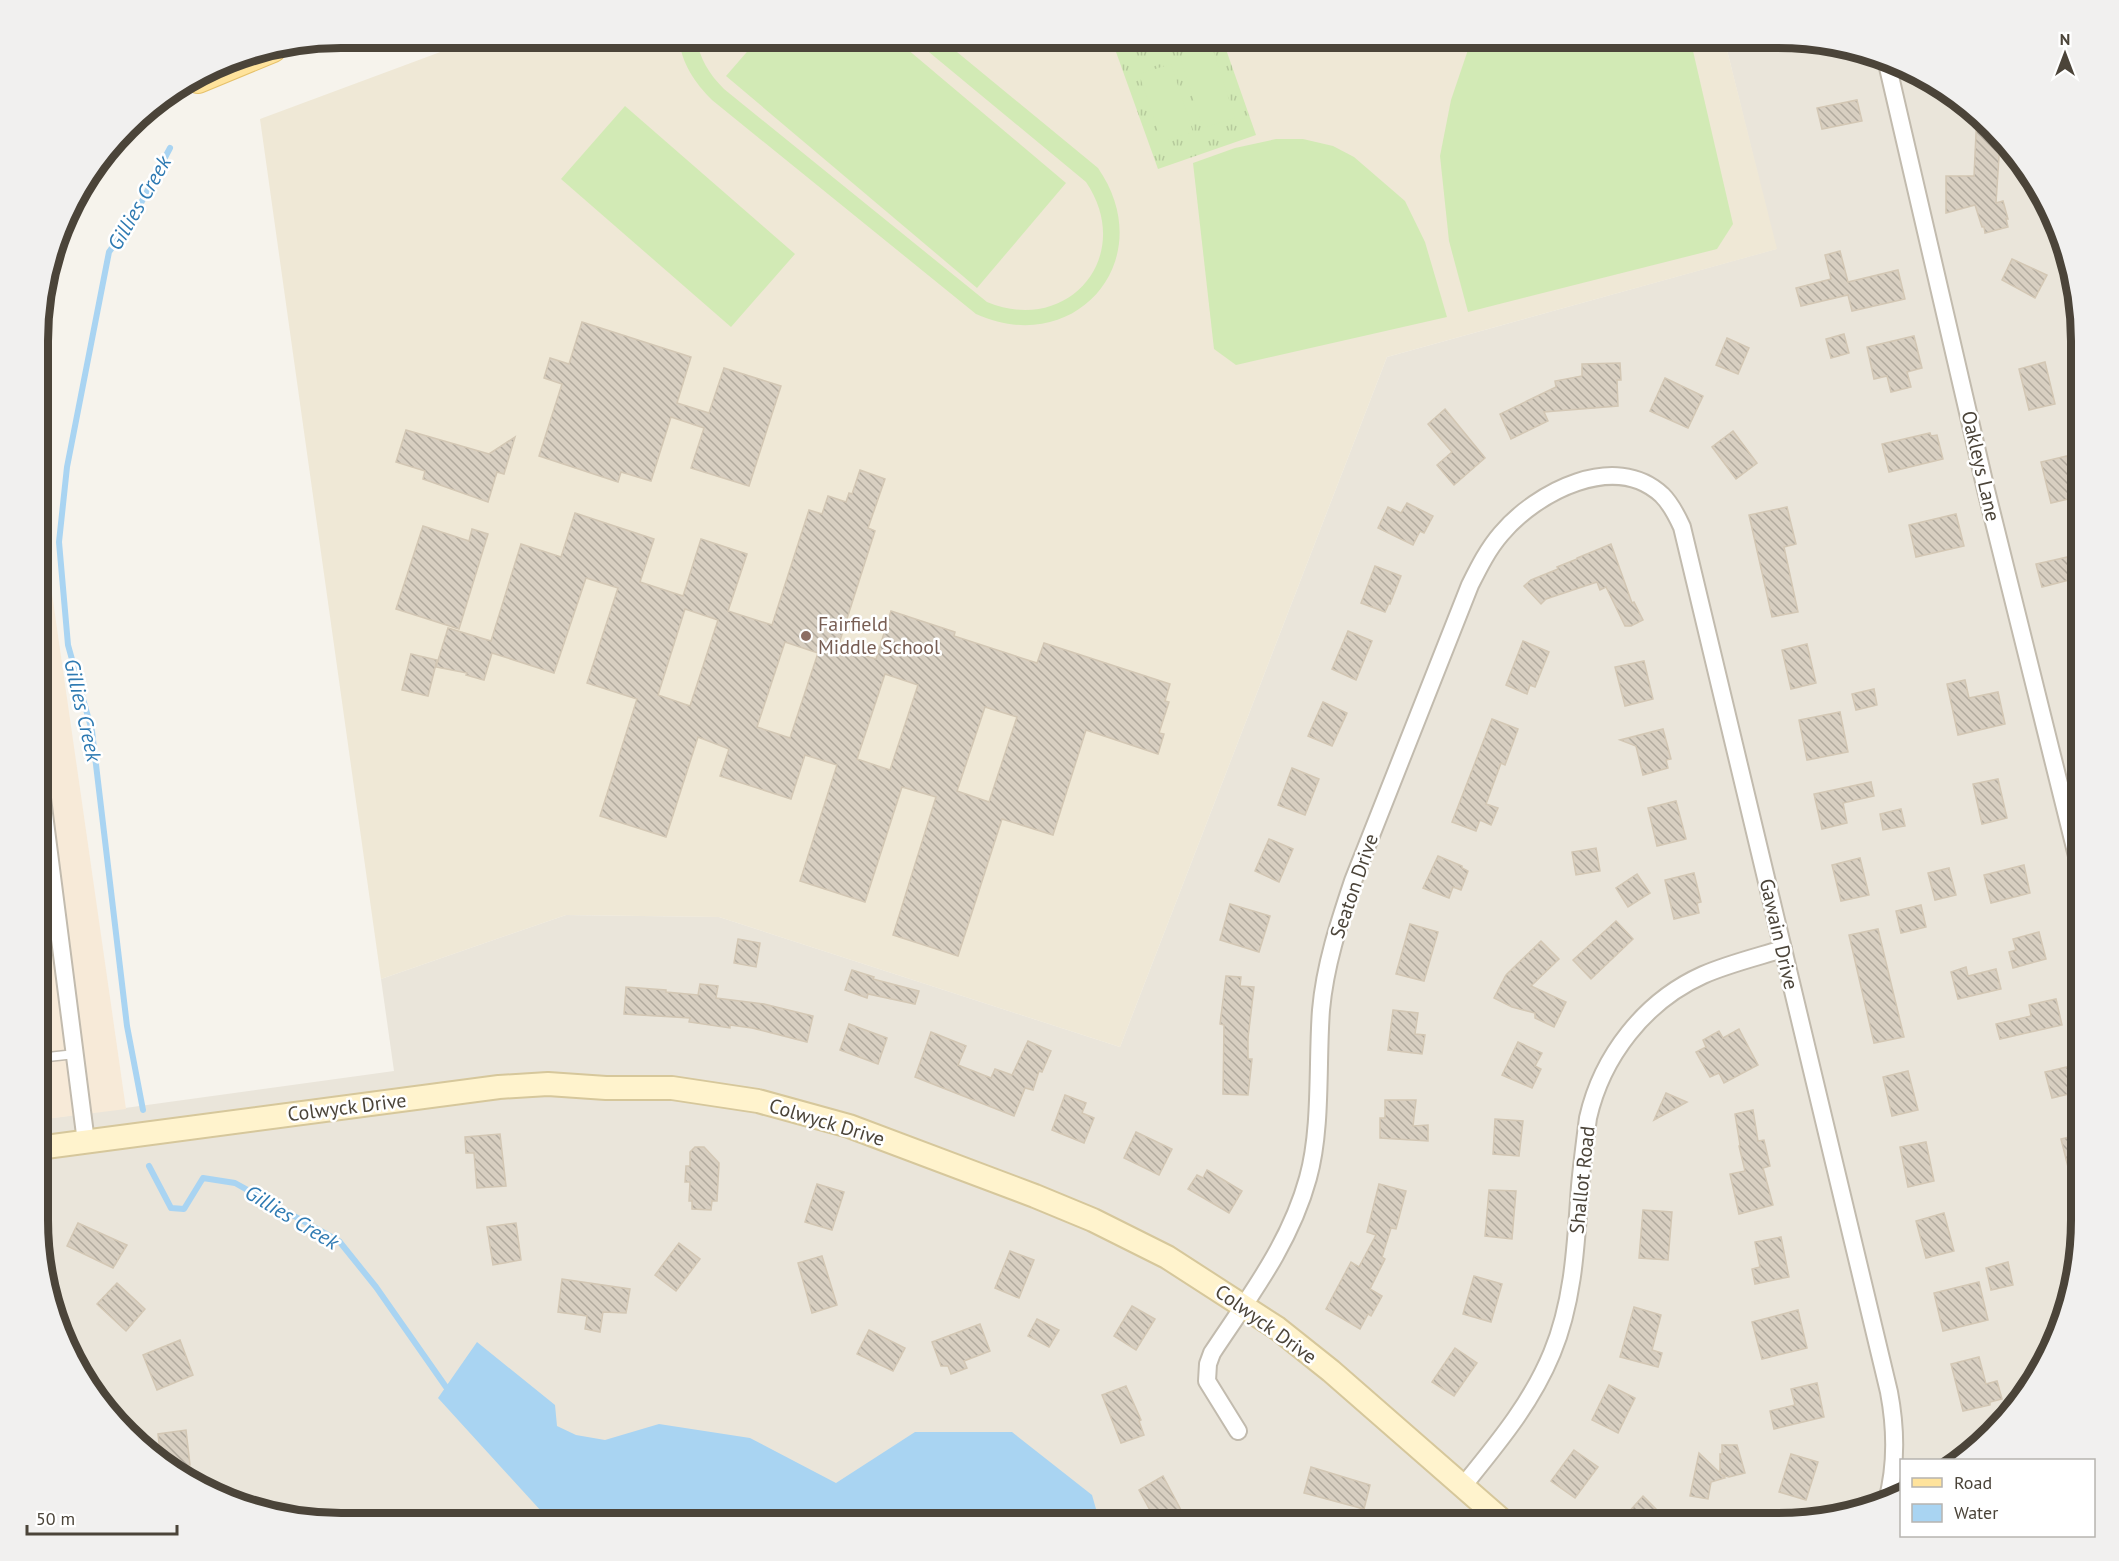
<svg xmlns="http://www.w3.org/2000/svg" width="2119" height="1561" viewBox="0 0 2119 1561" font-family="'PT Sans',sans-serif">
  <defs>
    <pattern id="grass-tufts" width="24" height="20" patternUnits="userSpaceOnUse" patternTransform="scale(1.5)"><rect width="24" height="20" fill="#d2eab5"/><path d="M3 7l-1-3M5 7V3M7 7l1-3M15 17l-1-3M17 17v-4M19 17l1-3" fill="none" stroke="#b6ca9c"/></pattern>
    <pattern id="building-back-hatch" width="6" height="6" patternUnits="userSpaceOnUse" patternTransform="scale(1.5)"><rect width="6" height="6" fill="#d8cfc1"/><path d="M-1 5l2 2M0 0l6 6M5-1l2 2" fill="none" stroke="#b1aa9e"/></pattern>
  </defs>
  <rect width="100%" height="100%" fill="#f6f3ec"/>
  <path fill="#eae5da" d="M1724,38H1798L1894,60L1978,113L2050,207L2076,281L2081,341V1240L2058,1336L2006,1420L1953,1460H1902L1901,1496L1838,1518L1778,1523H321L225,1501L141,1448L69,1355L38,1240V1120L394,1071L381,979L566,915L719,917L1120,1047L1387,357L1776,249Z"/>
  <path fill="#f7ead8" d="M40,510L126,1109L38,1120Z"/>
  <path fill="#efe8d6" d="M478,38H1724L1777,249L1387,357L1120,1047L719,917L566,915L381,979L260,119Z"/>
  <path fill="url(#grass-tufts)" d="M1111,38H1222L1256,135L1158,169Z"/>
  <g fill="#d2eab5">
    <path d="M679,38H696C700,59 709,74 724,89L987,302C1068,336 1136,256 1086,182L912,38H940L1098,168C1161,259 1076,359 976,314L712,100C695,83 681,63 679,38Z"/>
    <path d="M759,38H894L1066,183L977,288L726,76Z"/>
    <path d="M1472,38H1690L1733,224L1717,249L1468,312L1449,241L1440,156L1451,100Z"/>
    <path d="M1213,50L1235,118L1203,128L1181,60Z"/>
    <path d="M1171,64L1193,132L1162,142L1139,74Z"/>
    <path d="M625,106L795,254L731,327L561,179Z"/>
    <path d="M1276,139H1303L1333,146L1354,157L1405,201L1425,242L1447,317L1236,365L1214,349L1193,163L1235,148Z"/>
  </g>
  <path fill="#a9d4f2" d="M477,1342L555,1405L557,1426L576,1435L605,1440L659,1424L750,1438L836,1483L915,1432H1012L1092,1495L1100,1523H552L438,1398Z"/>
  <g fill="none" stroke-linecap="round" stroke-linejoin="round">
    <g stroke="#a9d4f2" stroke-width="6">
      <path d="M143,1110L127,1026L92,731L68,645L59,542L67,467L109,252L132,220L170,148"/>
      <path d="M149,1166L171,1208L184,1209L203,1178L235,1183L339,1241L376,1287L446,1387"/>
    </g>
  </g>
  <g fill="url(#building-back-hatch)" stroke="#d3c7b4" stroke-width="1.5" fill-rule="evenodd">
    <path d="M1857,100L1862,121L1822,129L1817,108Z"/>
    <path d="M1977,112L2000,141L1996,203L2003,201L2008,219H2006L2008,227L1985,233L1984,227H1982L1975,205L1946,213V176H1974Z"/>
    <path d="M1840,251L1848,282L1898,270L1905,299L1852,311L1848,295L1801,306L1796,288L1831,279L1825,255Z"/>
    <path d="M2012,259L2047,275L2035,298L2002,280Z"/>
    <path d="M582,322L691,357L677,403L709,413L724,368L781,386L749,486L691,468L704,428L671,417L651,481L621,472L618,482L539,456L562,384L544,378L550,358L569,364Z"/>
    <path d="M1844,334L1849,353L1831,358L1826,339Z"/>
    <path d="M1914,336L1922,368L1907,372L1911,387L1891,392L1887,376L1874,379L1867,347Z"/>
    <path d="M1727,338L1749,348L1738,374L1716,365Z"/>
    <path d="M2045,362L2055,404L2029,410L2019,369Z"/>
    <path d="M1620,363L1621,380H1617L1618,406L1544,412L1548,421L1511,439L1500,414L1556,387L1555,381L1582,376V364Z"/>
    <path d="M1665,378L1703,396L1688,428L1650,411Z"/>
    <path d="M1445,409L1485,458L1454,485L1437,465L1452,452L1428,424Z"/>
    <path d="M406,430L489,454L515,437L504,474L497,472L488,502L423,479L425,471L396,462Z"/>
    <path d="M1733,431L1757,463L1736,479L1712,447Z"/>
    <path d="M1930,433L1931,436L1937,435L1943,459L1889,472L1882,444Z"/>
    <path d="M2067,456L2077,497L2051,503L2041,462Z"/>
    <path d="M860,470L885,479L868,528L875,531L838,647L876,659L891,611L955,632L954,636L1037,663L1044,643L1170,684L1165,701L1169,702L1159,733L1164,734L1158,754L1086,730L1053,835L1002,819L958,956L893,935L936,797L902,787L865,902L800,881L837,765L805,755L791,799L720,776L729,749L698,737L666,837L600,816L637,699L587,683L618,588L586,578L554,673L492,653L484,680L466,675L467,673L436,667L448,628L491,641L521,544L561,557L575,513L654,539L640,582L683,596L701,539L747,554L728,611L772,625L809,510L822,514L828,496L846,502L849,493L852,494ZM685,609L718,620L690,706L658,695ZM785,642L818,653L790,738L757,727ZM885,674L918,685L890,770L857,759ZM985,707L1017,717L989,802L957,791Z"/>
    <path d="M1407,503L1433,516L1424,533L1420,531L1413,545L1378,528L1388,507L1401,513Z"/>
    <path d="M1787,507L1796,544L1784,547L1798,612L1772,617L1749,515Z"/>
    <path d="M1956,514L1964,546L1916,557L1909,525Z"/>
    <path d="M423,526L469,541L472,529L488,534L459,629L396,609Z"/>
    <path d="M1611,544L1632,603L1634,602L1643,620L1631,626H1625L1606,587L1600,590L1597,582L1546,599L1541,604L1524,586L1531,580L1558,569L1557,567L1577,559V558Z"/>
    <path d="M2072,556L2077,578L2042,587L2036,564Z"/>
    <path d="M1375,566L1401,576L1390,604L1389,603L1385,612L1361,603Z"/>
    <path d="M1348,631L1372,641L1356,680L1332,669Z"/>
    <path d="M1523,641L1549,652L1535,687L1530,685L1527,694L1506,685Z"/>
    <path d="M1807,644L1816,683L1791,689L1782,650Z"/>
    <path d="M411,654L437,660L428,696L402,690Z"/>
    <path d="M1644,661L1653,699L1625,706L1615,667Z"/>
    <path d="M1965,680L1969,698L1998,692L2005,724L1958,735L1947,684Z"/>
    <path d="M1874,689L1877,705L1856,710L1852,694Z"/>
    <path d="M1323,702L1347,713L1332,746L1308,736Z"/>
    <path d="M1840,712L1848,752L1807,760L1799,720Z"/>
    <path d="M1492,719L1518,729L1505,765L1501,763L1486,804L1498,808L1491,825L1480,820L1476,831L1452,822Z"/>
    <path d="M1663,729L1671,759L1666,760L1668,768L1643,775L1636,746L1620,740Z"/>
    <path d="M1292,768L1319,779L1305,815L1278,805Z"/>
    <path d="M1998,779L2007,818L1982,824L1973,784Z"/>
    <path d="M1871,782L1874,796L1843,803L1847,823L1822,829L1814,794Z"/>
    <path d="M1676,801L1686,839L1657,846L1648,808Z"/>
    <path d="M1901,809L1905,826L1883,830L1880,814Z"/>
    <path d="M1269,839L1293,849L1279,882L1255,871Z"/>
    <path d="M1596,848L1600,871L1576,875L1572,852Z"/>
    <path d="M1438,856L1462,866V868L1468,871L1461,890L1453,887L1449,898L1423,888Z"/>
    <path d="M1860,858L1869,895L1841,901L1832,865Z"/>
    <path d="M2024,865L2030,893L1991,903L1984,875Z"/>
    <path d="M1949,868L1956,895L1935,900L1928,873Z"/>
    <path d="M1694,873L1701,902L1697,903L1699,913L1674,919L1665,880Z"/>
    <path d="M1637,874L1650,893L1628,907L1616,888Z"/>
    <path d="M1230,904L1270,916L1259,952L1220,940Z"/>
    <path d="M1921,905L1926,927L1901,933L1896,911Z"/>
    <path d="M1616,921L1633,939L1591,979L1573,960Z"/>
    <path d="M1410,924L1438,932L1424,981L1396,974Z"/>
    <path d="M1878,929L1904,1037L1874,1043L1849,935Z"/>
    <path d="M2039,932L2046,959L2013,968L2009,952L2016,950L2013,939Z"/>
    <path d="M738,939L760,943L756,967L734,963Z"/>
    <path d="M1541,941L1559,959L1531,986L1566,1002L1554,1027L1535,1018V1013L1512,1007L1494,998L1506,975Z"/>
    <path d="M1966,967L1968,976L1996,969L2001,989L1958,999L1951,972Z"/>
    <path d="M852,970L874,977L873,979L919,991L915,1004L868,994L867,998L845,990Z"/>
    <path d="M1226,976L1241,977L1240,986L1254,987L1248,1038V1059H1252L1248,1095L1223,1094L1224,1025L1220,1024Z"/>
    <path d="M700,984L718,986L716,998L764,1004L813,1016L807,1042L752,1028L730,1025V1028L689,1022L690,1018L624,1014L626,987L666,990V992L698,995Z"/>
    <path d="M2056,999L2062,1025L2000,1039L1996,1024L2031,1016L2029,1005Z"/>
    <path d="M1393,1010L1418,1013L1415,1034L1425,1035L1422,1054L1388,1050Z"/>
    <path d="M849,1024L887,1038L878,1064L840,1050Z"/>
    <path d="M1739,1029L1758,1065L1724,1083L1719,1073L1710,1077L1696,1052L1706,1047L1703,1040L1719,1031L1723,1038Z"/>
    <path d="M931,1032L966,1046L958,1065L991,1078L995,1069L1012,1075L1028,1041L1051,1051L1042,1072L1039,1071L1033,1090L1025,1088L1014,1116L915,1077Z"/>
    <path d="M1518,1042L1542,1053L1535,1066L1541,1069L1532,1088L1502,1075Z"/>
    <path d="M2071,1066L2077,1092L2052,1098L2045,1072Z"/>
    <path d="M1908,1071L1918,1110L1892,1116L1883,1077Z"/>
    <path d="M1666,1093L1687,1102L1654,1120Z"/>
    <path d="M1065,1095L1086,1103L1082,1113L1094,1118L1084,1143L1052,1130Z"/>
    <path d="M1385,1100H1416L1413,1126L1428,1125V1141L1380,1138V1118H1385Z"/>
    <path d="M1753,1110L1758,1141L1764,1140L1770,1166L1763,1168L1773,1205L1739,1214L1730,1174L1745,1171L1739,1146L1740,1145L1735,1114Z"/>
    <path d="M1495,1119L1523,1121L1519,1156L1493,1154Z"/>
    <path d="M1136,1132L1172,1149L1159,1175L1124,1158Z"/>
    <path d="M500,1134L506,1186L477,1188L474,1153H466L465,1137Z"/>
    <path d="M2081,1134V1194L2075,1195L2061,1139Z"/>
    <path d="M1926,1142L1934,1181L1908,1187L1900,1147Z"/>
    <path d="M695,1147H704L719,1163L717,1201H712L711,1210L692,1209V1201H689L690,1182H685L686,1166H690V1152Z"/>
    <path d="M1207,1170L1242,1191L1229,1213L1188,1189L1197,1175L1203,1178Z"/>
    <path d="M817,1184L844,1192L832,1230L805,1222Z"/>
    <path d="M1379,1184L1406,1191L1396,1229L1391,1228L1382,1257L1385,1259L1370,1289L1382,1296L1371,1316L1368,1314L1360,1329L1326,1309L1351,1262L1359,1267L1376,1235L1367,1232Z"/>
    <path d="M1489,1190L1516,1191L1512,1239L1485,1236Z"/>
    <path d="M1643,1210L1672,1212L1668,1260L1639,1258Z"/>
    <path d="M1944,1213L1954,1251L1926,1258L1916,1221Z"/>
    <path d="M78,1223L127,1245L113,1268L67,1246Z"/>
    <path d="M516,1223L521,1260L493,1265L487,1227Z"/>
    <path d="M1781,1237L1789,1277L1755,1284L1752,1269L1760,1267L1755,1242Z"/>
    <path d="M679,1243L700,1259L676,1291L655,1275Z"/>
    <path d="M1010,1251L1034,1260L1019,1298L995,1288Z"/>
    <path d="M822,1256L837,1305L812,1313L798,1263Z"/>
    <path d="M2008,1262L2013,1285L1991,1290L1986,1268Z"/>
    <path d="M1474,1276L1502,1284L1491,1322L1463,1314Z"/>
    <path d="M562,1279L630,1289L626,1313L603,1312L600,1332L585,1329L587,1316L558,1312Z"/>
    <path d="M1979,1282L1988,1320L1943,1331L1934,1293Z"/>
    <path d="M117,1283L145,1309L126,1331L97,1304Z"/>
    <path d="M1132,1306L1155,1319L1136,1350L1114,1336Z"/>
    <path d="M1634,1307L1661,1315L1652,1350L1662,1353L1658,1367L1620,1357Z"/>
    <path d="M1798,1310L1807,1348L1762,1359L1752,1322Z"/>
    <path d="M1037,1319L1059,1330L1049,1347L1028,1336Z"/>
    <path d="M980,1324L990,1351L964,1361L967,1368L951,1374L948,1366H941L932,1342Z"/>
    <path d="M869,1330L905,1348L893,1371L857,1354Z"/>
    <path d="M180,1340L193,1375L157,1390L143,1355Z"/>
    <path d="M1455,1348L1477,1363L1454,1396L1432,1382Z"/>
    <path d="M1979,1357L1986,1384L1997,1381L2002,1399L1990,1402V1405L1963,1411L1951,1364Z"/>
    <path d="M1817,1383L1824,1417L1774,1429L1770,1411L1795,1405L1791,1389Z"/>
    <path d="M1609,1385L1635,1398L1618,1433L1592,1420Z"/>
    <path d="M1126,1386L1141,1420L1139,1421L1144,1435L1121,1443L1102,1395Z"/>
    <path d="M186,1430L190,1465L172,1468L161,1461L158,1434Z"/>
    <path d="M1722,1445H1737L1745,1473L1729,1477L1722,1475L1725,1478L1711,1482L1708,1499L1690,1496L1699,1453L1720,1473V1454H1722Z"/>
    <path d="M1574,1450L1598,1467L1575,1498L1551,1481Z"/>
    <path d="M1791,1454L1818,1462L1806,1500L1779,1492Z"/>
    <path d="M1311,1467L1370,1485L1364,1509L1304,1493Z"/>
    <path d="M1163,1476L1182,1512L1161,1523H1157L1139,1490Z"/>
    <path d="M1643,1496L1660,1513L1651,1523H1619Z"/>
  </g>
  <g fill="none" stroke-linecap="round" stroke-linejoin="round">
    <g stroke="#c2bbae" stroke-width="11">
      <path id="lane" d="M39,1058L75,1054"/>
    </g>
    <g stroke="#c2bbae" stroke-width="20">
      <g id="street">
        <path d="M1886,59L1986,490L2081,872"/>
        <path d="M39,775L86,1142"/>
        <path d="M1238,1431L1207,1381L1208,1364L1212,1353C1249,1297 1290,1244 1308,1178C1322,1128 1317,1062 1321,1010C1325,965 1339,923 1353,881L1470,585C1479,567 1488,549 1501,534C1536,492 1615,451 1662,495C1671,504 1677,516 1682,527L1889,1392C1896,1429 1897,1464 1887,1501"/>
        <path d="M1463,1486C1497,1444 1531,1404 1552,1353C1574,1300 1576,1242 1580,1186C1582,1164 1585,1141 1588,1118C1602,1056 1645,1001 1703,975C1728,964 1757,957 1783,949"/>
      </g>
    </g>
    <g stroke="#d6c79b" stroke-width="26">
      <path id="secondary" d="M38,1148L499,1087L548,1084L606,1088H672L758,1101L849,1126L1035,1196L1093,1220L1167,1257L1277,1328L1331,1371L1505,1523"/>
    </g>
    <g stroke="#e6c16a" stroke-width="28">
      <path id="primary" d="M198,80L273,49"/>
    </g>
    <use href="#lane" stroke="#fff" stroke-width="8"/>
    <use href="#street" stroke="#fff" stroke-width="16"/>
    <use href="#secondary" stroke="#fff3cd" stroke-width="22"/>
    <use href="#primary" stroke="#ffe39c" stroke-width="26"/>
  </g>
  <circle fill="#8d6e63" stroke="#fff" stroke-width="2" cx="806" cy="636" r="6"/>
  <g text-anchor="middle" dominant-baseline="central" stroke-width="5" stroke-linejoin="round" paint-order="stroke">
    <g font-size="20" fill="#4b4439" stroke="#fff">
      <text transform="translate(1981 466) rotate(77)">Oakleys Lane</text>
      <text transform="translate(1354 886) rotate(-71)">Seaton Drive</text>
      <text transform="translate(1779 934) rotate(77)">Gawain Drive</text>
      <text transform="translate(347 1107) rotate(-7)">Colwyck Drive</text>
      <text transform="translate(827 1122) rotate(17)">Colwyck Drive</text>
      <text transform="translate(1582 1180) rotate(-84)">Shallot Road</text>
      <text transform="translate(1266 1324) rotate(36)">Colwyck Drive</text>
    </g>
    <g font-size="20" fill="#785e54" stroke="#fff" text-anchor="start">
      <text x="818" y="624">Fairfield<tspan x="818" dy="23">Middle School</tspan></text>
    </g>
    <g font-size="21" font-style="italic" fill="#2e7ab2" stroke="#fff">
      <text transform="translate(139 203) rotate(-60)">Gillies Creek</text>
      <text transform="translate(83 710) rotate(77)">Gillies Creek</text>
      <text transform="translate(292 1217) rotate(31)">Gillies Creek</text>
    </g>
  </g>
  <path d="M0 0H2119V1561H0ZM341 48H1778A293 293 0 0 1 2071 341V1220A293 293 0 0 1 1778 1513H341A293 293 0 0 1 48 1220V341A293 293 0 0 1 341 48Z" fill="#f1f0ef" fill-rule="evenodd"/>
  <path fill="none" stroke="#4b4439" stroke-width="8" d="M341 48H1778A293 293 0 0 1 2071 341V1220A293 293 0 0 1 1778 1513H341A293 293 0 0 1 48 1220V341A293 293 0 0 1 341 48Z"/>
  <rect x="1900" y="1459" width="195" height="78" fill="#ffffff" stroke="#b7b4b0" stroke-width="1.5"/>
  <rect x="1912" y="1478" width="30" height="9" fill="#ffe39c" stroke="#b7b4b0" stroke-width="1.5"/>
  <text x="1954" y="1489" font-size="18" fill="#4b4439">Road</text>
  <rect x="1912" y="1504" width="30" height="18" fill="#a9d4f2" stroke="#b7b4b0" stroke-width="1.5"/>
  <text x="1954" y="1519" font-size="18" fill="#4b4439">Water</text>
  <g transform="translate(2065 54)" stroke="#ffffff" stroke-width="4.5" paint-order="stroke">
  <path d="M0-4.5L10 22L0 15L-10 22Z" fill="#4b4439"/>
  <text y="-9" font-size="16" font-weight="bold" text-anchor="middle" fill="#4b4439">N</text>
  </g>
  <path d="M27 1525v9h150v-9" fill="none" stroke="#4b4439" stroke-width="3"/>
  <text x="36" y="1525" font-size="18" fill="#4b4439" stroke="#ffffff" stroke-width="4.5" paint-order="stroke">50 m</text>
</svg>
